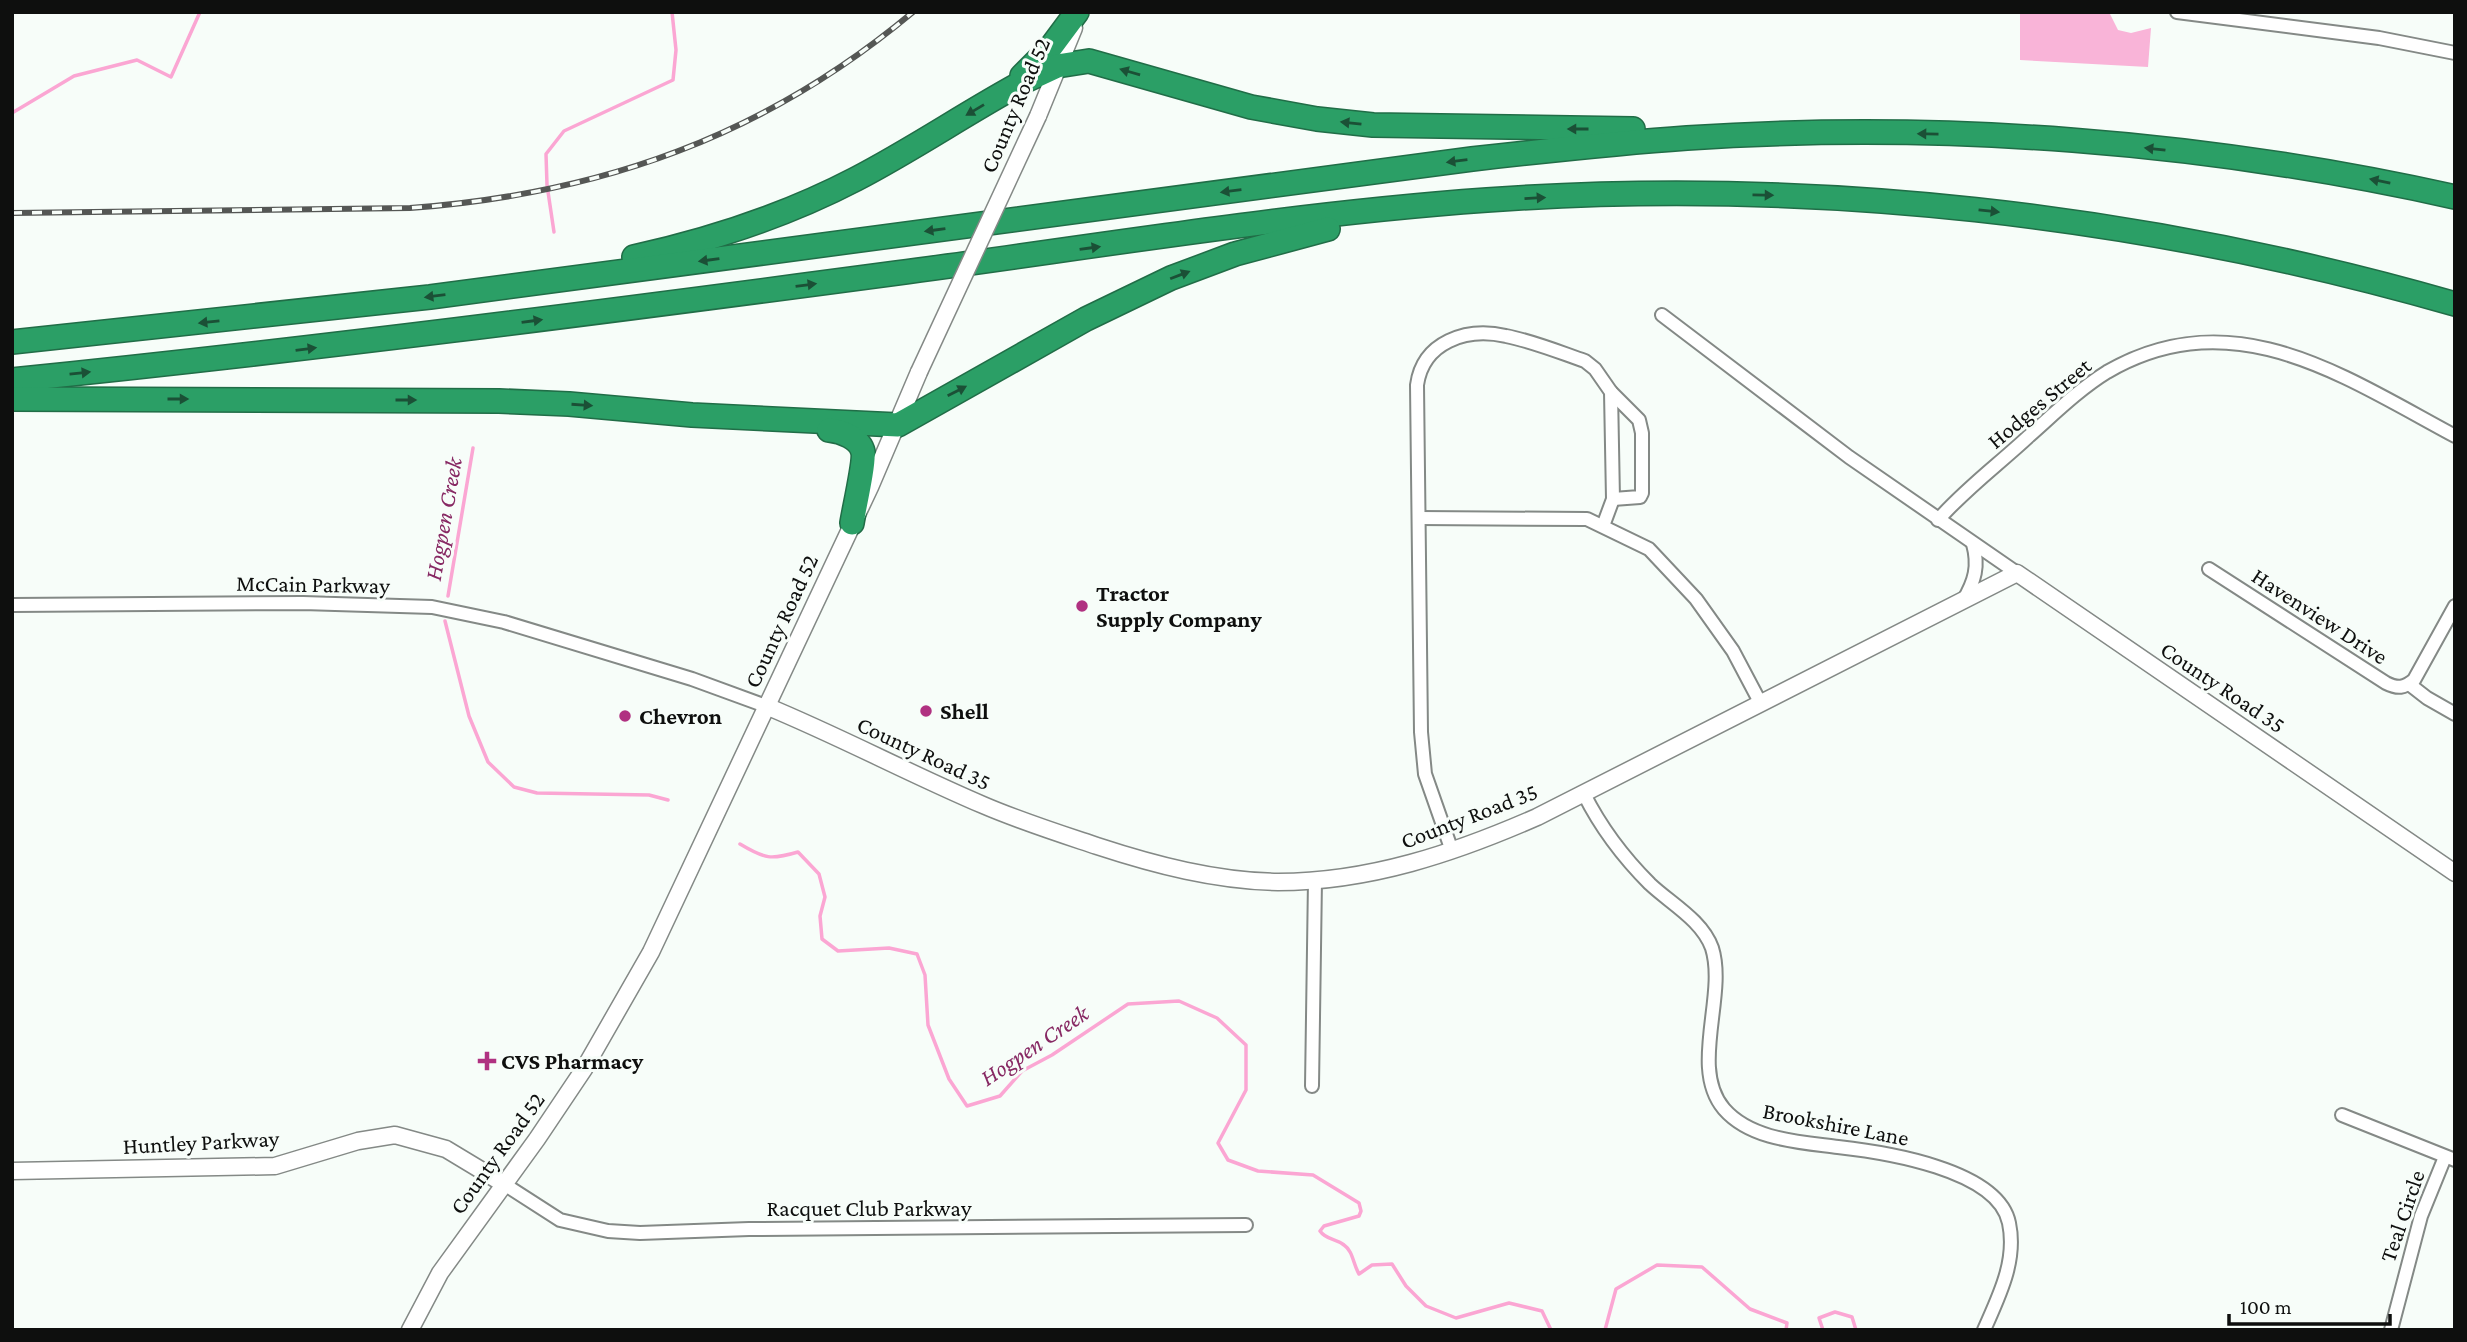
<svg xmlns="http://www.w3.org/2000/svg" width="2467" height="1342" viewBox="0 0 2467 1342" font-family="'Crimson Pro',serif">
  <rect width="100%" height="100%" fill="#f7fdf9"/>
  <path fill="#f9b4d8" d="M2020,12H2109L2118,30L2131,33L2151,28L2148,67L2020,60Z"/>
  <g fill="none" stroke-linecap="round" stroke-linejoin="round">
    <g stroke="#fba6d3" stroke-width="3.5">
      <path d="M12,113L74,76L137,60L171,77L200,12"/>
      <path d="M554,232L547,185L546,154L564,131L673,80L676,50L672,12"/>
      <path d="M448,596L473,448"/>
      <path d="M445,621L469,716L488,762L514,787L537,793L649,795L668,800"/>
      <path d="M740,844C765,859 771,860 798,852L819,874L825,897L820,916L822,939L838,951L889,948L917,954L925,975L928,1025L949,1079L967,1106L1000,1096L1022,1071L1052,1055L1128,1004L1179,1001L1217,1018L1246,1045V1090L1218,1143L1228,1160L1258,1171L1313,1175L1359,1203L1361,1211L1359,1216L1324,1226L1320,1231C1326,1240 1335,1238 1344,1245C1353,1251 1353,1264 1359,1274L1372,1265L1392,1264L1406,1286L1426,1306L1456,1318L1509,1303L1542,1311L1551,1330"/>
      <path d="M1605,1330L1616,1289L1657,1265L1702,1267L1750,1309L1787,1323L1786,1330"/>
      <path d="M1823,1330L1819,1318L1835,1312L1852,1317L1856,1330"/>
    </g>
    <g stroke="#848986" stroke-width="16">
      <g id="minor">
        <path d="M2177,12L2379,38L2455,53"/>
        <path d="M1662,315L1849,457L2017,573"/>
        <path d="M1611,392L1639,420L1642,433V493L1640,497L1613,499"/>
        <path d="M1419,518L1587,519L1649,549L1696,599L1733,651L1761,704"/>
        <path d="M1938,520C1965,489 1999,464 2029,436C2054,414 2078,390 2107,372C2233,299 2343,376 2455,436"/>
        <path d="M2209,569L2386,683C2398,689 2404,688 2414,680L2455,606"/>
        <path d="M1963,601C1975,581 1979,566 1973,544"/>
        <path d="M12,605L303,603L432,607L504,622L692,679L766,706"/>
        <path d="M2409,684L2427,698L2455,714"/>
        <path d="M1584,794C1600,826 1624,858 1650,884C1670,903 1702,920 1712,948C1727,996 1689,1068 1724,1109C1751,1140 1800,1142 1838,1147C1883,1152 1998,1169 2009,1223C2017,1261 1999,1296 1984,1330"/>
        <path d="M1452,851L1425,774L1421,732L1417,385C1423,342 1466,327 1506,336C1532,341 1559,352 1585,361L1595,369L1611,392L1613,499L1603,526"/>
        <path d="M1312,1086L1315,880"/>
        <path d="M2342,1115L2455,1160"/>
        <path d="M504,1184L560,1220L608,1231L640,1233L749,1229L1246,1225"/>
        <path d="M2391,1330L2421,1216L2445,1157"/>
      </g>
    </g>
    <g stroke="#848986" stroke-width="19">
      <g id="tertiary">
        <path d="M1038,116L1074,28"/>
        <path d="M766,706C839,736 910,774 983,805C1020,821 1058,833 1097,846C1155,865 1216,881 1278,882C1369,882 1455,853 1537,817L2017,573L2455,873"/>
        <path d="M12,1171L275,1166L358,1141L395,1135L446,1149L504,1184"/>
        <path d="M410,1330L440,1273L537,1139L584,1069L651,952L870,487L919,372"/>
      </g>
    </g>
    <g stroke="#216d47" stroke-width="26">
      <g id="motorway">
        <path d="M1022,76L1051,47L1077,12"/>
        <path d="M634,257C711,240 787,215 856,179C914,149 969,111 1027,80L1057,66L1089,61L1251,107L1317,119L1373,125L1633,129"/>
        <path d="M12,342L430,297L1472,159C1543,151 1615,143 1687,138C1943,121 2204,141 2455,197"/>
        <path d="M12,380C308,350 603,312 897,273C1093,247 1290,214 1487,200C1812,177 2142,214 2455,304"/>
        <path d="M12,399L499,401L569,404L692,415L898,425L1086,319L1171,278L1235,254L1328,229"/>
        <path d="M829,430C841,431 860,438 863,452C865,462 854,510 852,523"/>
      </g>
    </g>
    <use href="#minor" stroke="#fff" stroke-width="12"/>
    <use href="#tertiary" stroke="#fff" stroke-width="16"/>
    <use href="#motorway" stroke="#2b9f66" stroke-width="23"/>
    <g stroke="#555755" stroke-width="6">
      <path id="rail" d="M12,213L410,208C601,194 765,136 913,12"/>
    </g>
    <use href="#rail" stroke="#f7fdf9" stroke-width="3.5" stroke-dasharray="10" stroke-linecap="butt"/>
    <g stroke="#848986" stroke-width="19" stroke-linecap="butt">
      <path id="tertiary-bridge" d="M919,372L1038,116"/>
    </g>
    <use href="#tertiary-bridge" stroke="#fff" stroke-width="16"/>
  </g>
  <defs><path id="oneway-solid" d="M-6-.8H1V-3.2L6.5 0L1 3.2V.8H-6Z" transform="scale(1.75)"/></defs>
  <g fill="#1b5036">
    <use href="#oneway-solid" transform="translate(1130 72) rotate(-164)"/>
    <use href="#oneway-solid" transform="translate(975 110) rotate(149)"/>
    <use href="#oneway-solid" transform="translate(1351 123) rotate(-174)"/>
    <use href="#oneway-solid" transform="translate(1578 129) rotate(-180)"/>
    <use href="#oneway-solid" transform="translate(1928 134) rotate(-179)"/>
    <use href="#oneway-solid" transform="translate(2155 149) rotate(-174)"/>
    <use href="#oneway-solid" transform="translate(1457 161) rotate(173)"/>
    <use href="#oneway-solid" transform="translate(2380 181) rotate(-169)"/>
    <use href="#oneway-solid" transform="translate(1231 191) rotate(173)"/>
    <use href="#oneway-solid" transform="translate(1763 195) rotate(1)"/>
    <use href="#oneway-solid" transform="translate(1535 198) rotate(-3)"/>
    <use href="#oneway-solid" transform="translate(1989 211) rotate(6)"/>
    <use href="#oneway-solid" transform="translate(935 230) rotate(172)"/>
    <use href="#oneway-solid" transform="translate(1090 248) rotate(-8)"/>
    <use href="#oneway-solid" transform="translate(709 260) rotate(172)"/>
    <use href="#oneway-solid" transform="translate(1180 275) rotate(-21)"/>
    <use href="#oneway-solid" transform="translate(806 285) rotate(-7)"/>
    <use href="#oneway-solid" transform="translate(435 296) rotate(173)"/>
    <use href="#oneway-solid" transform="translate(532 321) rotate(-8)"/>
    <use href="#oneway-solid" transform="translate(209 322) rotate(174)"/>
    <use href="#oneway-solid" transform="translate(306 349) rotate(-7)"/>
    <use href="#oneway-solid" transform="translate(80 373) rotate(-6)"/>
    <use href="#oneway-solid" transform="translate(957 391) rotate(-27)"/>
    <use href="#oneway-solid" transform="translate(178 399)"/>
    <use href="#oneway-solid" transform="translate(406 400)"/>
    <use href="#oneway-solid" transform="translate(582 405) rotate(4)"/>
  </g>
  <g fill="#b03181" stroke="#f7fdf9" stroke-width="2.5">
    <circle cx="1082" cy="606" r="7"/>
    <circle cx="926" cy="711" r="7"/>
    <circle cx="625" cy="716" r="7"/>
    <path d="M483.5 1050.5h7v7h7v7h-7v7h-7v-7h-7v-7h7z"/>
  </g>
  <g text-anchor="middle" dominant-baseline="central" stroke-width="6" stroke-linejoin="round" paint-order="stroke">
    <g font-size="23" fill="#0e0f0e" stroke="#f7fdf9">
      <text transform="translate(1015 105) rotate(-67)">County Road 52</text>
      <text transform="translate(2039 403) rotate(-40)">Hodges Street</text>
      <text transform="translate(313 584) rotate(1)">McCain Parkway</text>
      <text transform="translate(2320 616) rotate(33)">Havenview Drive</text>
      <text transform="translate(781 621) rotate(-65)">County Road 52</text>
      <text transform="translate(2223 687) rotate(34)">County Road 35</text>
      <text transform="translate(924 753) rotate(25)">County Road 35</text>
      <text transform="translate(1469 816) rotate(-21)">County Road 35</text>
      <text transform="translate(1836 1124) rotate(11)">Brookshire Lane</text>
      <text transform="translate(201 1142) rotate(-3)">Huntley Parkway</text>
      <text transform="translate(497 1153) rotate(-54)">County Road 52</text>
      <text x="869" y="1208">Racquet Club Parkway</text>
      <text transform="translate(2402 1216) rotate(-71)">Teal Circle</text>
    </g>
    <g font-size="23" font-weight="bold" fill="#0e0f0e" stroke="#f7fdf9" text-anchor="start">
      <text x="1096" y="593">Tractor<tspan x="1096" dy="26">Supply Company</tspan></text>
      <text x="940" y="711">Shell</text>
      <text x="639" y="716">Chevron</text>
      <text x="501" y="1061">CVS Pharmacy</text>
    </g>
    <g font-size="24" font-style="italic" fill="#872863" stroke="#f7fdf9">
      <text transform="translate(443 519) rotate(-80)">Hogpen Creek</text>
      <text transform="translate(1034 1045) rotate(-34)">Hogpen Creek</text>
    </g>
  </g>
  <rect width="2467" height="1342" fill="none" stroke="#0e0f0e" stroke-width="28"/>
  <path d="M2229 1314v10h161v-10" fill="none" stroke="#0e0f0e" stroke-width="3.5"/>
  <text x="2240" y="1314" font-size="21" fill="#0e0f0e" stroke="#f7fdf9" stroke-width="5" paint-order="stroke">100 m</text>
</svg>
